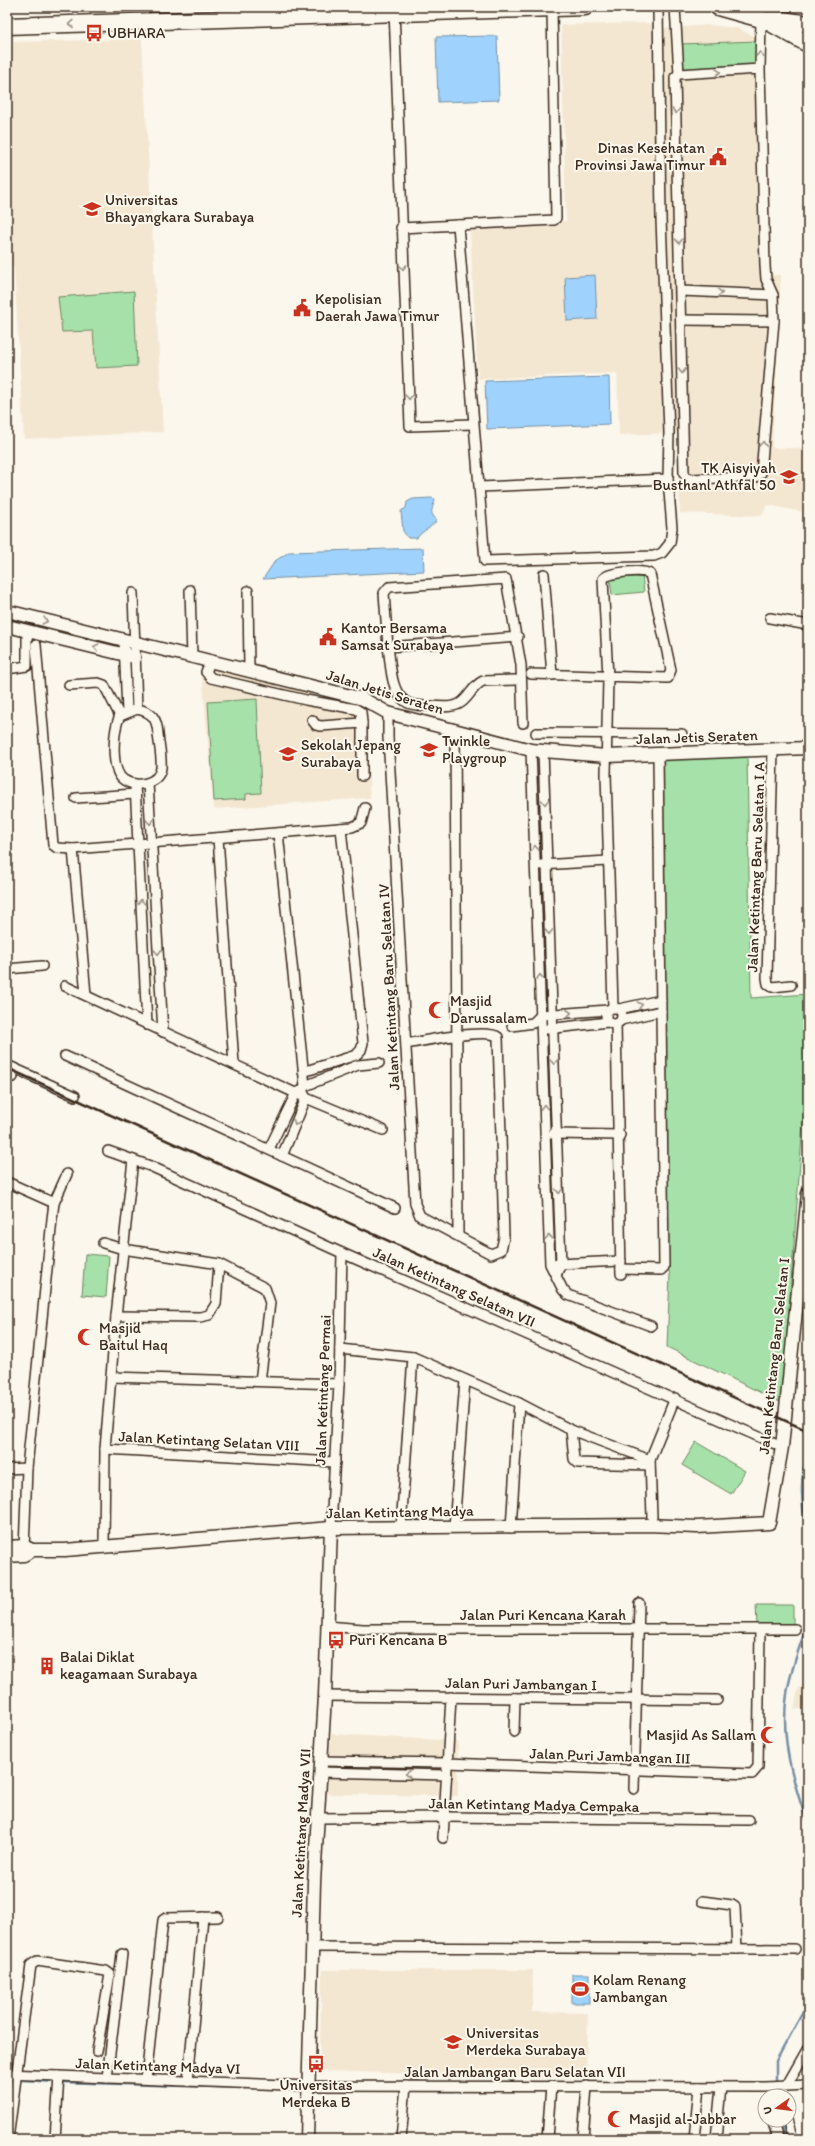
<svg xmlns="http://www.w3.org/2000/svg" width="815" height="2146" viewBox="0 0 815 2146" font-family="Itim,sans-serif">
  <rect width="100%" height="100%" fill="#fbf7ec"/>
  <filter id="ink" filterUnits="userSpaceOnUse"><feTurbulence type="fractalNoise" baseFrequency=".025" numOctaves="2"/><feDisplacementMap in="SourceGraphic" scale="8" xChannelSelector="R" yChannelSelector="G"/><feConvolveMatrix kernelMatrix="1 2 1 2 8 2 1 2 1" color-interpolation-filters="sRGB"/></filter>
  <g filter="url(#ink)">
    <g fill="#f4e7d2">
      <path d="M647,23L666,28L708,25L737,28L761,39L772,275H781L772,448H808V513L767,505L762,516L680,513L677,433L619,435L617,373L478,379L470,230L566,221L561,25Z"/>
      <path d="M142,39L163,432L24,439L14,267H7V42Z"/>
      <path d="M201,664L286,686L365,710L370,798L214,809Z"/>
      <path d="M808,1677V1709H794L798,1690Z"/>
      <path d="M331,1734L458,1741V1796L327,1794Z"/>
      <path d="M322,1970H533L532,2012L588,2013L586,2079L319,2071Z"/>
    </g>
    <g fill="#a5e1a8" stroke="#708663">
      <path d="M756,41L757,69L682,72L681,44Z"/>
      <path d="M134,291L137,366L96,368L93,331L62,332L58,297Z"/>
      <path d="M642,575L644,592L612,595L610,579Z"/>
      <path d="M257,699L261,793L246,794V799L214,801L208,702Z"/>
      <path d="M747,753L751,998L808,994V1056L782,1403L667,1347L670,1274L667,1266L662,760Z"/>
      <path d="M85,1254L109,1256L106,1297L82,1295Z"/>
      <path d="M696,1442L745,1471L731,1494L682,1465Z"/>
      <path d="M756,1605H793V1625L757,1626Z"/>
    </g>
    <g fill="#9fd3fd" stroke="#778fa4">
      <path d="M497,36L499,100L438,102L436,37Z"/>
      <path d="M595,275L597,319L567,321L565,277Z"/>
      <path d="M609,377L610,424L487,429L485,381Z"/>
      <path d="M431,498L435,499C433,509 428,512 437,520C431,528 423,530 417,538H408L403,531L401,511L406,508L407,502L413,499Z"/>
      <path d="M423,548L424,571L263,579L275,561L289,552Z"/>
      <rect x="572" y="1974" width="17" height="29"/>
    </g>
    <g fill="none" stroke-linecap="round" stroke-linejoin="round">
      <g stroke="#778fa4" stroke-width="2.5">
        <path d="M808,1453C798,1481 802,1506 808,1535"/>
        <path d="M808,1621C801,1644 790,1671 787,1694C780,1738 793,1783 808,1824"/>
        <path d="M7,2079L56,2082"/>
        <path d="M61,2082L246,2088"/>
        <path d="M439,2091H454"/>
        <path d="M776,2096V2061L808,2003"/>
        <path d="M779,2120L786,2139"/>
      </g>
      <g stroke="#3b2a1e" stroke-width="12">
        <g id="minor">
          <path d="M675,7L679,74"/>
          <path d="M394,10L410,426L473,424"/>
          <path d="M760,69L679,74L675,77L684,473L687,479L756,477L761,473L774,321L773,295L766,279L765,266L760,69L761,19"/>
          <path d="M458,225L485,561L654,556L662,553L670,543L672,528L668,479L669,432L661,219L658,7"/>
          <path d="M401,228L554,220L556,218L552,9"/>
          <path d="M681,291L773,295"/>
          <path d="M681,320L774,321"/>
          <path d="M480,487L668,479"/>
          <path d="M544,574L552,675"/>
          <path d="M190,590L192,657"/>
          <path d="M248,591L249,671"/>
          <path d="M133,593L137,709"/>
          <path d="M770,618L808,625"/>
          <path d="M518,637L388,647L384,593L389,587L506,579L521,665L523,723"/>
          <path d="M124,641L127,712"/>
          <path d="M36,645L53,845L57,848L73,849L352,827L361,823L365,808"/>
          <path d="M388,647C391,663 390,691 405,701C411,706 424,706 432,706C440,707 451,708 459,704C469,699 472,686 483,681L515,680"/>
          <path d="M210,662L206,672L211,678L306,700L356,709L361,712L362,723"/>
          <path d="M7,669L27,666V630"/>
          <path d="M531,674L668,678L671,670L650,574C643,569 607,572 603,579L608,678L606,774L613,1007"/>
          <path d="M69,685L98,683L104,685L120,716"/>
          <path d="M137,709C152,712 157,718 158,734C159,744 162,757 161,768C159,784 136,788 124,780C110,771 113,728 120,716Z"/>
          <path d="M388,713V737L415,1204L420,1216L491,1254L501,1250L504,1237L498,1037C488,1028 422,1041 406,1044"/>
          <path d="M312,720L316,725L321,726L362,723V776"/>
          <path d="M455,729L458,1236"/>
          <path d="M536,733L682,734"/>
          <path d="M531,750L550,1264L563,1290L568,1295L651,1326"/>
          <path d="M773,750L767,978L768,984L772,987L791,985"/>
          <path d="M543,751L561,1264L556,1275"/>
          <path d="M148,783L163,1032"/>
          <path d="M135,784L147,1025"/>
          <path d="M76,798L135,794"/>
          <path d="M278,833L305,1086L302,1090L306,1098L282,1156"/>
          <path d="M218,838L234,1064"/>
          <path d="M73,849L86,995"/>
          <path d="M541,865L608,861"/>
          <path d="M7,969L42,966"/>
          <path d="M65,986L306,1098L383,1130"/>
          <circle cx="614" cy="1016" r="8"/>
          <path d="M619,1009L661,1000"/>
          <path d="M621,1020L661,1011"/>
          <path d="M616,1024L621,1274"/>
          <path d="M512,1026L533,1023L541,1015L608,1010"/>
          <path d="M547,1029L608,1022"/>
          <path d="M65,1056L395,1208"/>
          <path d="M7,1065L75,1096"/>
          <path d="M303,1072L356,1055L361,1050L363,1043L341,828"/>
          <path d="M7,1074L13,1077"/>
          <path d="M305,1086L358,1065L379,1063"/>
          <path d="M553,1134L620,1135"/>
          <path d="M269,1149L296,1093L301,1091"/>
          <path d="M108,1151L150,1166L342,1253L782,1447"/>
          <path d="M7,1182L54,1203"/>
          <path d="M103,1243L123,1249L219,1264L265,1288L270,1303L260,1381"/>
          <path d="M557,1264L621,1261"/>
          <path d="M621,1269L661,1270L664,1267L658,755"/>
          <path d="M116,1316L200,1317L209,1315L216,1304L219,1264"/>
          <path d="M340,1349L413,1357L519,1403L571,1430L650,1460"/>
          <path d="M111,1377L339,1384"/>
          <path d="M571,1430L574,1459L578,1463L650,1465"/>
          <path d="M105,1449L335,1462"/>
          <path d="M7,1469L27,1468"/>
          <path d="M652,1517L650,1460L675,1398"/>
          <path d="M401,1527L413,1357"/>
          <path d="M454,1527L465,1380"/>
          <path d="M331,1528L339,1384L342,1253"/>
          <path d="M511,1528L519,1403"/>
          <path d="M104,1546L105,1449L116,1316L133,1160"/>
          <path d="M24,1551L27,1468L52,1219L54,1203L67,1174"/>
          <path d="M327,1626L363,1629H795"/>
          <path d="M325,1696L717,1700"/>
          <path d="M514,1732L515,1698"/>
          <path d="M321,1761L447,1763L752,1774L758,1767L760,1630"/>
          <path d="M320,1772L447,1775"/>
          <path d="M634,1789L639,1603"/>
          <path d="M318,1818L444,1817L749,1820"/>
          <path d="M443,1838L451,1697"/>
          <path d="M702,1901L732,1905L735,1907L737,1949"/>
          <path d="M312,1947L795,1949"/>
          <path d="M7,2074L309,2086L766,2087L808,2085"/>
          <path d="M107,2078L122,1954"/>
          <path d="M146,2079L163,1920L166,1918L218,1917"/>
          <path d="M188,2081L203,1917"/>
          <path d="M787,2085L808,2048"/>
          <path d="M772,2120L778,2139"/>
          <path d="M787,2120L793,2139"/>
          <path d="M8,2139L31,1965L37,1961L106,1971L110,1974L97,2051"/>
          <path d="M55,2139L59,2076"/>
          <path d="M401,2139L406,2086"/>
          <path d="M547,2139L551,2086"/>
          <path d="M583,2139L587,2086"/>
          <path d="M694,2139L699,2087"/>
          <path d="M716,2139L721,2087"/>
        </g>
      </g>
      <g stroke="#3b2a1e" stroke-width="15">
        <g id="tertiary">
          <path d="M7,611L363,699L388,713L531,750L543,751L607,756L808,748"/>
          <path d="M7,626L134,657"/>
          <path d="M7,1547L24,1546L32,1550H65L331,1528L648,1525L697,1527L769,1523L782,1447L808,1193"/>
          <path d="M7,1556L24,1555L32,1550"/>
          <path d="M307,2139L314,1882L325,1696L331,1528"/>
        </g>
      </g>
      <g stroke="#3b2a1e" stroke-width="19">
        <g id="trunk">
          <path d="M718,7L765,20L808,44"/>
          <path d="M769,20H783L808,24"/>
          <path d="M7,26L585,7"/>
        </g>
      </g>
      <use href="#minor" stroke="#fbf7ec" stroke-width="9"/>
      <use href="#tertiary" stroke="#fbf7ec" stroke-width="12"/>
      <use href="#trunk" stroke="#fbf7ec" stroke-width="16"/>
      <path stroke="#3b2a1e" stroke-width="2.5" d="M7,1068L808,1431"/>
    </g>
    <defs><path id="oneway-chevron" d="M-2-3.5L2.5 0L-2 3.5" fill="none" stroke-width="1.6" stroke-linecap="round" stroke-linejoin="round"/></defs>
    <g stroke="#9b9085">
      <use href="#oneway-chevron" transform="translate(71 24) rotate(178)"/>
      <use href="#oneway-chevron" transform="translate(760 54) rotate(-89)"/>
      <use href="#oneway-chevron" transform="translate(718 72) rotate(-3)"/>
      <use href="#oneway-chevron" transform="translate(676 111) rotate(88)"/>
      <use href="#oneway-chevron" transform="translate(679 241) rotate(88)"/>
      <use href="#oneway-chevron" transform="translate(403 267) rotate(87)"/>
      <use href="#oneway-chevron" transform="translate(720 293) rotate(3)"/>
      <use href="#oneway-chevron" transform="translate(682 371) rotate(89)"/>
      <use href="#oneway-chevron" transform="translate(409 397) rotate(87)"/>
      <use href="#oneway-chevron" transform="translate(763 444) rotate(-85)"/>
      <use href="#oneway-chevron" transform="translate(45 621) rotate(14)"/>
      <use href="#oneway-chevron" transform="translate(96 647) rotate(-166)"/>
      <use href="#oneway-chevron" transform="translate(545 802) rotate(88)"/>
      <use href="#oneway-chevron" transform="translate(150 822) rotate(87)"/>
      <use href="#oneway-chevron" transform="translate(535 848) rotate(-93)"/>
      <use href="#oneway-chevron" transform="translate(141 902) rotate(-93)"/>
      <use href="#oneway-chevron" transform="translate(549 932) rotate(88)"/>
      <use href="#oneway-chevron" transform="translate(158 952) rotate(87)"/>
      <use href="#oneway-chevron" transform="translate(540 977) rotate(-92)"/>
      <use href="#oneway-chevron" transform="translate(640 1005) rotate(-12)"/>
      <use href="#oneway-chevron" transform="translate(569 1013) rotate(-5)"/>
      <use href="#oneway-chevron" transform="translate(554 1062) rotate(87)"/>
      <use href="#oneway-chevron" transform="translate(544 1107) rotate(-92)"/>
      <use href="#oneway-chevron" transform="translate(296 1123) rotate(112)"/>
      <use href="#oneway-chevron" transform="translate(559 1191) rotate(88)"/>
      <use href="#oneway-chevron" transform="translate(549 1237) rotate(-92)"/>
      <use href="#oneway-chevron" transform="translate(408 1774) rotate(-178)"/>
    </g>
  </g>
  <defs>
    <g id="bus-bare" transform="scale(1.38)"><path d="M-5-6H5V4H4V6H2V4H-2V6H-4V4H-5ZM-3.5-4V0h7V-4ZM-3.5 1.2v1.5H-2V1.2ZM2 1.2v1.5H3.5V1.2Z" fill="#c8321e" stroke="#fbf7ec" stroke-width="2.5" paint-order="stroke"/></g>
    <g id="civic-bare" transform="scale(1.38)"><path d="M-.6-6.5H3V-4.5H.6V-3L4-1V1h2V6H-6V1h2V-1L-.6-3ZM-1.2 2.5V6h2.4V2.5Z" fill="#c8321e" stroke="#fbf7ec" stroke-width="2.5" paint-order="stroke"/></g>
    <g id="university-bare" transform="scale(1.38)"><path d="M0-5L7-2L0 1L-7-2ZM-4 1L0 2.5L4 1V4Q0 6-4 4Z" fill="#c8321e" stroke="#fbf7ec" stroke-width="2.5" paint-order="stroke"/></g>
    <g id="school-bare" transform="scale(1.38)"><path d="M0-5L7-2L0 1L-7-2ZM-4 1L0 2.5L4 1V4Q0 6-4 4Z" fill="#c8321e" stroke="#fbf7ec" stroke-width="2.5" paint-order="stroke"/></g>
    <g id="mosque-bare" transform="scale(1.38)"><path d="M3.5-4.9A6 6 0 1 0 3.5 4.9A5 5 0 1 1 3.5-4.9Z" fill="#c8321e" stroke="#fbf7ec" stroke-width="2.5" paint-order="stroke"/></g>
    <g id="building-bare" transform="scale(1.38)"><path d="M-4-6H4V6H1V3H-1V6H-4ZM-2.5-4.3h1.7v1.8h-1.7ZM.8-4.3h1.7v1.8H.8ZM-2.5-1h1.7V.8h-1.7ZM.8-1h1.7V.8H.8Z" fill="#c8321e" stroke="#fbf7ec" stroke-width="2.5" paint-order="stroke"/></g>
    <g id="stadium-bare" transform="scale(1.38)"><path d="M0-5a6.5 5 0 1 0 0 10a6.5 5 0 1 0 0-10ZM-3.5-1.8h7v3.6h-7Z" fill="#c8321e" stroke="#fbf7ec" stroke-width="2.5" paint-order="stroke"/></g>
  </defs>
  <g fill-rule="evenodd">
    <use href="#bus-bare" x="94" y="33"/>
    <use href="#civic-bare" x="718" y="157"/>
    <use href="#university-bare" x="92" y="209"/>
    <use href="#civic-bare" x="302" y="308"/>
    <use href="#school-bare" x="789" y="477"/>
    <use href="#civic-bare" x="328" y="637"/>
    <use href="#school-bare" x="429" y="750"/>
    <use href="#school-bare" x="288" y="754"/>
    <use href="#mosque-bare" x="437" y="1010"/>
    <use href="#mosque-bare" x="86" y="1337"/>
    <use href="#bus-bare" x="336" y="1640"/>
    <use href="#building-bare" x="47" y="1666"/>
    <use href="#mosque-bare" x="769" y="1735"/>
    <use href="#stadium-bare" x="580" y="1989"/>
    <use href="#university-bare" x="453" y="2042"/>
    <use href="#bus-bare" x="316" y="2064"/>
    <use href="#mosque-bare" x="616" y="2119"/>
  </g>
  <g text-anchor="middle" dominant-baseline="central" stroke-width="4" stroke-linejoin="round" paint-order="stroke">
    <g font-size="15" fill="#3b2a1e" stroke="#fbf7ec" text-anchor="start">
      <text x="107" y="33">UBHARA</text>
      <text x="705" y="148" text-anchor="end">Dinas Kesehatan<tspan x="705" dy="17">Provinsi Jawa Timur</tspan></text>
      <text x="105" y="200">Universitas<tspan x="105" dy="17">Bhayangkara Surabaya</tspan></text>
      <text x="315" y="299">Kepolisian<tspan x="315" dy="17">Daerah Jawa Timur</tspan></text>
      <text x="776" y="468" text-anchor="end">TK Aisyiyah<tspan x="776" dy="17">Busthanl Athfal 50</tspan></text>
      <text x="341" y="628">Kantor Bersama<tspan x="341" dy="17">Samsat Surabaya</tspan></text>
      <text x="442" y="741">Twinkle<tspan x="442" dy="17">Playgroup</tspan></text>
      <text x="301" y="745">Sekolah Jepang<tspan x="301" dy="17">Surabaya</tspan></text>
      <text x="450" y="1001">Masjid<tspan x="450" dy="17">Darussalam</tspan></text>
      <text x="99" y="1328">Masjid<tspan x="99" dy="17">Baitul Haq</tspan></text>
      <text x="349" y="1640">Puri Kencana B</text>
      <text x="60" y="1657">Balai Diklat<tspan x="60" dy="17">keagamaan Surabaya</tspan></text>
      <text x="756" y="1735" text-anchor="end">Masjid As Sallam</text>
      <text x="593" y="1980">Kolam Renang<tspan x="593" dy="17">Jambangan</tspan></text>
      <text x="466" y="2033">Universitas<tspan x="466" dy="17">Merdeka Surabaya</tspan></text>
      <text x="316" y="2085" text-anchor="middle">Universitas<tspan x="316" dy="17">Merdeka B</tspan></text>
      <text x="629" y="2119">Masjid al-Jabbar</text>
    </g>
    <g font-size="15" fill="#3b2a1e" stroke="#fbf7ec">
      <text transform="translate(385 692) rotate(17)">Jalan Jetis Seraten</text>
      <text transform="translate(697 737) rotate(-2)">Jalan Jetis Seraten</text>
      <text transform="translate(756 867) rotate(-88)">Jalan Ketintang Baru Selatan I A</text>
      <text transform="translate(389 987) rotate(-93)">Jalan Ketintang Baru Selatan IV</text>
      <text transform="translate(454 1287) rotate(24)">Jalan Ketintang Selatan VII</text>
      <text transform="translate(774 1356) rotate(-84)">Jalan Ketintang Baru Selatan I</text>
      <text transform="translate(323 1390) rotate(-88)">Jalan Ketintang Permai</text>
      <text transform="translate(209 1441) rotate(3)">Jalan Ketintang Selatan VIII</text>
      <text transform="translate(400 1512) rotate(-1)">Jalan Ketintang Madya</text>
      <text x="543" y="1615">Jalan Puri Kencana Karah</text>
      <text transform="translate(521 1684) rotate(1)">Jalan Puri Jambangan I</text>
      <text transform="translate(610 1756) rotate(2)">Jalan Puri Jambangan III</text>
      <text transform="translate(534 1805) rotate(1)">Jalan Ketintang Madya Cempaka</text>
      <text transform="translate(301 1833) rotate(-87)">Jalan Ketintang Madya VII</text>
      <text transform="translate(158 2066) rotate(2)">Jalan Ketintang Madya VI</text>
      <text x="515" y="2072">Jalan Jambangan Baru Selatan VII</text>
    </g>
  </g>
  <rect width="815" height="2146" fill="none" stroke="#fbf7ec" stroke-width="24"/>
  <rect x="12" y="12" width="791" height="2122" fill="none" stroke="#3b2a1e" stroke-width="1.5" filter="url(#ink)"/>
  <g transform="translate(777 2108) rotate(256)"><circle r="19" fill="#fbf7ec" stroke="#aea59a"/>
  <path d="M0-3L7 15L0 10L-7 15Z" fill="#c8321e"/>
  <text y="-6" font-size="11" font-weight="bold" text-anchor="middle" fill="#3b2a1e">U</text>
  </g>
</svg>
